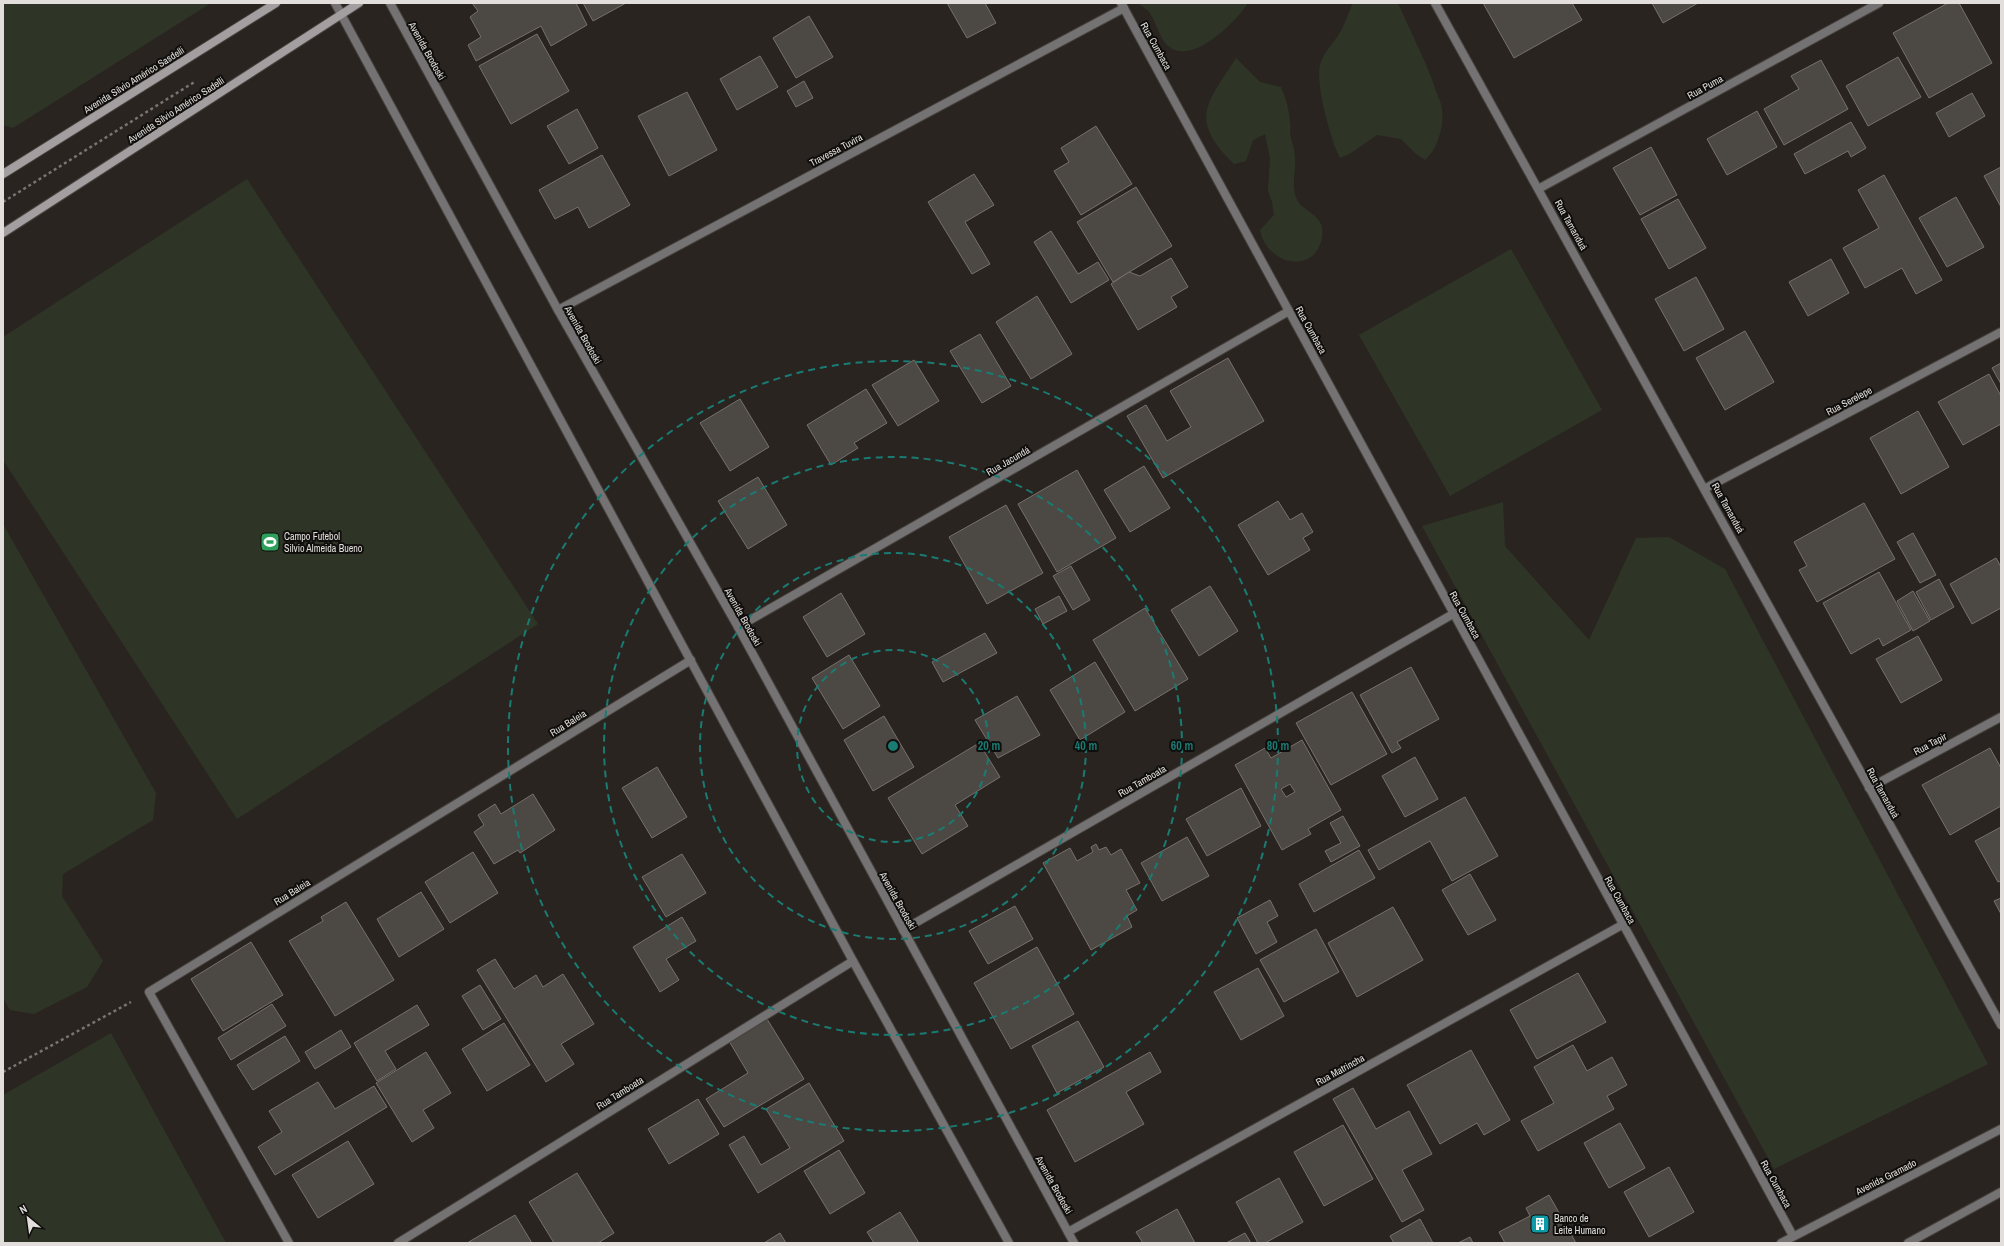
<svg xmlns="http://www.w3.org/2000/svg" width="2004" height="1246" viewBox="0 0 2004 1246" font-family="'Archivo Narrow',sans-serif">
  <rect width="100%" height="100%" fill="#292420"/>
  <g fill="#2e3527">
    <path d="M3,3H211L13,128L3,125Z"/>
    <path d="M1138,3H1248C1236,22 1190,68 1167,45C1159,37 1157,24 1151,15C1149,10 1142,7 1138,3Z"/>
    <path d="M1353,3H1398C1410,31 1424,57 1434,85C1436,93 1441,101 1442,109C1444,126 1438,149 1425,160L1416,154L1401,139L1377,135L1351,153L1340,158C1331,142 1315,82 1320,65C1323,53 1333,44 1339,34C1345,25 1348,13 1353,3Z"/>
    <path d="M1236,58L1260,82L1281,87C1286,98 1289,110 1290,122C1291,126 1290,131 1290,134C1292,143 1295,149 1295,158C1296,170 1292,183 1295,194C1299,214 1326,211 1322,237C1316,275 1267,266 1260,230L1274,215L1272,202L1268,191L1270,158L1265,134L1253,140L1246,161L1234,164C1188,119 1207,104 1236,58Z"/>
    <path d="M247,179L538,624L237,819L3,460V337Z"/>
    <path d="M1511,249L1602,410L1450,496L1359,335Z"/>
    <path d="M1503,502L1505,546L1589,640L1636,538L1669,537L1725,569L1988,1064L1774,1169L1422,526Z"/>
    <path d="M3,524L156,793L153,820L63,874L62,896L103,961L87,987L34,1014L10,1010L3,998Z"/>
    <path d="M111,1033L226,1243H3V1095Z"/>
  </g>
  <g fill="#4c4843" stroke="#76716c" fill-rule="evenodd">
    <path d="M472,3H576L587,25L551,46L541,26L476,61L468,45L481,37L470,17L478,11Z"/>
    <path d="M583,3H626L593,21Z"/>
    <path d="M947,3H985L996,23L967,38Z"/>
    <path d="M1483,3H1572L1582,20L1514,58Z"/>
    <path d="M1652,3H1698L1663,23Z"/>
    <path d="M1948,3H1959L1992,63L1929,98L1893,33Z"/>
    <path d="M809,16L833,57L796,78L773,38Z"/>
    <path d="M537,34L569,91L511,124L479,66Z"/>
    <path d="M760,56L778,87L737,110L720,79Z"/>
    <path d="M1898,57L1921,97L1868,126L1846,86Z"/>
    <path d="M1821,60L1848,109L1784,145L1764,109L1799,89L1791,76Z"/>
    <path d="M804,81L813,98L796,107L787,91Z"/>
    <path d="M687,92L717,150L669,176L638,116Z"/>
    <path d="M1972,93L1985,116L1949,137L1936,113Z"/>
    <path d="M577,109L598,148L569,164L547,126Z"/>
    <path d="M1757,111L1777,147L1727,175L1707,139Z"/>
    <path d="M1851,122L1866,148L1851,157L1848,151L1805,174L1794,154Z"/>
    <path d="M1096,126L1132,184L1081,215L1054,171L1069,162L1061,148Z"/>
    <path d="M1651,147L1677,195L1640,215L1613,168Z"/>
    <path d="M602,155L630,205L589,228L578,207L555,219L539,190Z"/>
    <path d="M2001,167V207L1984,176Z"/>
    <path d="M974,174L994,205L965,222L990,264L972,274L928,202Z"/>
    <path d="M1884,175L1942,280L1916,294L1902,268L1865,288L1843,248L1879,228L1858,190Z"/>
    <path d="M1136,187L1172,246L1113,282L1077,222Z"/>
    <path d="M1956,197L1984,247L1947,267L1919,218Z"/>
    <path d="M1678,199L1706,248L1669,269L1641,219Z"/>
    <path d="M1051,231L1078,274L1098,262L1109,280L1071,303L1034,242Z"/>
    <path d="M1171,258L1188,287L1171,297L1177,307L1138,330L1111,284L1129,272L1140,276Z"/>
    <path d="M1831,259L1849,293L1808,316L1789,282Z"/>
    <path d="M1696,277L1724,329L1684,351L1655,299Z"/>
    <path d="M1037,296L1072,354L1031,379L996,322Z"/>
    <path d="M1745,331L1774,382L1725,410L1696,358Z"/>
    <path d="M980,334L1011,386L982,403L950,351Z"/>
    <path d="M1228,358L1264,421L1163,478L1127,416L1146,405L1167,441L1191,427L1170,391Z"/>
    <path d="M914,360L939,401L898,426L872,385Z"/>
    <path d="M2001,363V384L1992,368Z"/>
    <path d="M1989,374L2001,396V424L1963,445L1938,402Z"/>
    <path d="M866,389L887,423L854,443L858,448L831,465L807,425Z"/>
    <path d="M740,399L769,447L730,471L700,423Z"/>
    <path d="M1918,411L1949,467L1901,494L1870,438Z"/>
    <path d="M1144,466L1170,508L1130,532L1104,490Z"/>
    <path d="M1077,470L1116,538L1057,572L1018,504Z"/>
    <path d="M758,477L787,525L748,549L718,501Z"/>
    <path d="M1278,501L1290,520L1302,513L1313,532L1303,538L1310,550L1268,575L1238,525Z"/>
    <path d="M1864,503L1895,559L1817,602L1799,570L1807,566L1794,542Z"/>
    <path d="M1006,505L1043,573L987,604L949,537Z"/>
    <path d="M1913,533L1936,575L1920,583L1897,542Z"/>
    <path d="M1996,558L2001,567V608L1972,624L1950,584Z"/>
    <path d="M1071,566L1090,600L1073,610L1053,576Z"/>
    <path d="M1879,572L1911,630L1883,646L1879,638L1851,654L1823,603Z"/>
    <path d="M1939,579L1954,607L1931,620L1916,592Z"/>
    <path d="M1210,586L1238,631L1199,656L1171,610Z"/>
    <path d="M1913,591L1930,621L1913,631L1897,601Z"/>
    <path d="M841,593L865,634L827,657L803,617Z"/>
    <path d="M1059,596L1067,611L1043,624L1035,609Z"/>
    <path d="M1145,608L1188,679L1135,711L1093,640Z"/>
    <path d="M985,633L997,653L943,682L932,662Z"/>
    <path d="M1918,636L1942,680L1901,703L1876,659Z"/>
    <path d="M849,655L880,706L843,729L812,678Z"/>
    <path d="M1095,662L1125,712L1080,740L1050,690Z"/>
    <path d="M1411,667L1439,719L1397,742L1401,748L1392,753L1360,695Z"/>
    <path d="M1352,692L1387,754L1331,785L1296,723Z"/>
    <path d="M1017,696L1040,735L998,758L975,720Z"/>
    <path d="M884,716L914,767L873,791L844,740Z"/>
    <path d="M1302,740L1341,810L1308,829L1311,834L1282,850L1235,765L1265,748L1271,758ZM1290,784L1295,792L1286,797L1281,789Z"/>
    <path d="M979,743L1000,777L955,805L968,826L922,854L888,798Z"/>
    <path d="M1990,748L2001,768V806L1950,835L1922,785Z"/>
    <path d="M1415,757L1438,799L1405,817L1382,776Z"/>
    <path d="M657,767L687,817L652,838L622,788Z"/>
    <path d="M1241,788L1261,826L1207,856L1186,819Z"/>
    <path d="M533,794L555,830L520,853L518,850L494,864L474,832L484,825L478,815L495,804L501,814Z"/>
    <path d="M1465,797L1498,856L1452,881L1430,841L1379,870L1368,850Z"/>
    <path d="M1343,816L1360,846L1331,862L1325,851L1341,843L1330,823Z"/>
    <path d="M2001,827V881L1998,882L1975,841Z"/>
    <path d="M1187,837L1209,876L1162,901L1141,863Z"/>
    <path d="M1096,844L1099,850L1106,847L1111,855L1121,849L1140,883L1126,890L1137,910L1127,916L1132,927L1091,950L1043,863L1070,848L1077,861L1093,852L1091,847Z"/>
    <path d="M1359,850L1375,878L1314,912L1299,884Z"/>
    <path d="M473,852L498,893L450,923L425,882Z"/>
    <path d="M682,854L706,893L666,917L642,877Z"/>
    <path d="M1470,874L1496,920L1468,935L1442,890Z"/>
    <path d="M421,892L444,929L399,957L377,919Z"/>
    <path d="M2001,898V914L1994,901Z"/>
    <path d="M1270,900L1278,916L1267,922L1277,942L1256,954L1237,918Z"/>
    <path d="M346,902L394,980L335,1016L289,941L323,921L321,917Z"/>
    <path d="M1015,906L1033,939L988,964L969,931Z"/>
    <path d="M1393,907L1423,960L1357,997L1328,943Z"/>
    <path d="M682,917L696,941L666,959L679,980L660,992L633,947Z"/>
    <path d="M1316,929L1339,972L1284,1002L1260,960Z"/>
    <path d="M251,942L283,995L223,1031L191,979Z"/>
    <path d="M1037,947L1074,1014L1011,1049L974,983Z"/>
    <path d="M495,959L514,989L536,975L543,987L563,974L594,1024L561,1044L574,1064L546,1082L477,970Z"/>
    <path d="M1258,968L1284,1016L1241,1040L1214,992Z"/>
    <path d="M1578,973L1606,1022L1537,1059L1510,1010Z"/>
    <path d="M480,985L501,1019L483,1030L462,996Z"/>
    <path d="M272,1004L286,1026L231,1060L218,1038Z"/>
    <path d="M417,1005L429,1025L385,1051L396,1069L377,1081L354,1043Z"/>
    <path d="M767,1019L804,1079L724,1127L706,1099L748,1073L729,1041Z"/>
    <path d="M1078,1021L1104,1067L1057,1093L1032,1046Z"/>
    <path d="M504,1023L530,1065L487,1091L462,1049Z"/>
    <path d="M341,1030L351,1047L315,1069L305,1052Z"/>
    <path d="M285,1036L300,1061L253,1090L237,1065Z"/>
    <path d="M1573,1045L1587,1071L1612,1057L1627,1085L1607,1096L1614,1109L1538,1151L1521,1121L1554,1103L1534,1067Z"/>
    <path d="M1471,1050L1510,1120L1484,1135L1477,1123L1440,1144L1407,1085Z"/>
    <path d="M426,1052L451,1093L423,1110L434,1128L412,1142L376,1083Z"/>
    <path d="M1150,1052L1161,1072L1126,1092L1144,1124L1075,1162L1047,1110Z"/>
    <path d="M318,1082L335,1109L374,1086L387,1107L275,1175L258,1147L282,1132L269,1111Z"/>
    <path d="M809,1083L844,1141L758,1193L729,1145L744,1136L761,1165L790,1148L766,1109Z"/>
    <path d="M1353,1088L1376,1129L1409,1111L1432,1154L1402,1170L1424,1210L1402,1222L1333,1099Z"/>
    <path d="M698,1099L719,1134L669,1164L648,1129Z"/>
    <path d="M1620,1123L1645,1168L1609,1188L1584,1143Z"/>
    <path d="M1343,1125L1373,1179L1324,1206L1294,1152Z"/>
    <path d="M348,1141L374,1184L318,1218L292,1175Z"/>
    <path d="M839,1150L865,1193L830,1214L804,1171Z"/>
    <path d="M1669,1167L1694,1212L1649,1237L1624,1192Z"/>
    <path d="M577,1173L614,1233L598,1243H554L529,1202Z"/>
    <path d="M1279,1178L1303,1222L1265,1243H1258L1236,1202Z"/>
    <path d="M1549,1195L1576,1243H1505L1499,1232L1530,1216L1526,1208Z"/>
    <path d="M1177,1209L1195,1243H1143L1136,1232Z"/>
    <path d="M900,1212L919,1243H874L867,1232Z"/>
    <path d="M515,1215L532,1243H467Z"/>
    <path d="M1420,1219L1433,1243H1394L1390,1236Z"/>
    <path d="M780,1233L786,1243H764Z"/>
    <path d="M1245,1233L1251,1243H1226Z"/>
    <path d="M1470,1237L1473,1243H1458Z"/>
  </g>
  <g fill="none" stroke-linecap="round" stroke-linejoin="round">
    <g stroke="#46423e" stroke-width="10">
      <g id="minor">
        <path d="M1121,3L1793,1236"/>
        <path d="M1435,3C1626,342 1811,685 2001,1025"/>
        <path d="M1540,188L1879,3"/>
        <path d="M558,310L1124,8"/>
        <path d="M1706,488L2001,332"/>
        <path d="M738,627L1289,311"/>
        <path d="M1869,788L2001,717"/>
        <path d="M903,930L1453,614"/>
        <path d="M1068,1232L1622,925"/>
        <path d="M289,1243L149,992L691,660"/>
        <path d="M398,1243L853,961"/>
      </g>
    </g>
    <g stroke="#46423e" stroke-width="10">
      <g id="tertiary">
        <path d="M335,3L853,961L1009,1243"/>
        <path d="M390,3L558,310L738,627L1074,1243"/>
        <path d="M1781,1243L2001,1129"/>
        <path d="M1908,1243L2001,1192"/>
      </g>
    </g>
    <g stroke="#46423e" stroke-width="10">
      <g id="secondary">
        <path d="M3,174L276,3"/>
        <path d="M3,233L359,3"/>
      </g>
    </g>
    <g stroke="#797471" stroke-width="2.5" stroke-dasharray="3 3" stroke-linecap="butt">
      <path d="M3,202L196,81"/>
      <path d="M3,1072L131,1002"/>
    </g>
    <use href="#minor" stroke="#757273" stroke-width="8"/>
    <use href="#tertiary" stroke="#757273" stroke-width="8"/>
    <use href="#secondary" stroke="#a39e9f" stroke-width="8"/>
  </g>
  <g fill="none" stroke="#1a7b73" stroke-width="2" stroke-dasharray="7 5">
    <circle cx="893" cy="746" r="96"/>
    <circle cx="893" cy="746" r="193"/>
    <circle cx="893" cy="746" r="289"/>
    <circle cx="893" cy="746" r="385"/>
  </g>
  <defs>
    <g id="stadium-square" transform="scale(1)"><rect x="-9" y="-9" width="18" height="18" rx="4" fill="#2e9e5b" stroke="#100e0c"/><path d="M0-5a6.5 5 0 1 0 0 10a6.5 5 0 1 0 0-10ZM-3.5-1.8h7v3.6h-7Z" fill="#fff"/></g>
    <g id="building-square" transform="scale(1)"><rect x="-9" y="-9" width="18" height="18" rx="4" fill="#0f9aa8" stroke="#100e0c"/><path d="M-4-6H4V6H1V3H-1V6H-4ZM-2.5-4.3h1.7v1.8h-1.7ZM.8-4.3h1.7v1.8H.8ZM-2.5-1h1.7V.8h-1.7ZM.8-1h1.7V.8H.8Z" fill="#fff"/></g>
  </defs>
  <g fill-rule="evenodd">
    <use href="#stadium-square" x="270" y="542"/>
    <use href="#building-square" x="1540" y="1224"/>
  </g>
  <g text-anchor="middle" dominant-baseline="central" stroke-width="4" stroke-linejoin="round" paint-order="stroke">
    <g font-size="10" fill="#e1dedb" stroke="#100e0c">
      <text transform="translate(1156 46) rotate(61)">Rua Cumbaca</text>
      <text transform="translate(427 51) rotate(61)">Avenida Brodoski</text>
      <text transform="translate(134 80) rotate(-32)">Avenida Sílvio Américo Sasdelli</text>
      <text transform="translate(1705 87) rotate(-29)">Rua Puma</text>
      <text transform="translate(176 110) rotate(-33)">Avenida Silvio Américo Sadelli</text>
      <text transform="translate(836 150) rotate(-28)">Travessa Tuvira</text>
      <text transform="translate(1571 225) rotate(61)">Rua Tamanduá</text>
      <text transform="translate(1311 330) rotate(61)">Rua Cumbaca</text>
      <text transform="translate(583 335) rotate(61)">Avenida Brodoski</text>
      <text transform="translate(1849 401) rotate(-28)">Rua Serelepe</text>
      <text transform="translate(1008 461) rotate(-30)">Rua Jacundá</text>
      <text transform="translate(1728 508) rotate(61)">Rua Tamanduá</text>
      <text transform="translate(1465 615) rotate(61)">Rua Cumbaca</text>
      <text transform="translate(743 617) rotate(61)">Avenida Brodoski</text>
      <text transform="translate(568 723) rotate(-32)">Rua Baleia</text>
      <text transform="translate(1930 744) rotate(-28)">Rua Tapir</text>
      <text transform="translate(1142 781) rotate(-30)">Rua Tamboata</text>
      <text transform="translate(1883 793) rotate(61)">Rua Tamanduá</text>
      <text transform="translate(292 892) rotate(-32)">Rua Baleia</text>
      <text transform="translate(1620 900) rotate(61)">Rua Cumbaca</text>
      <text transform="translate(898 901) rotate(61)">Avenida Brodoski</text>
      <text transform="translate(1340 1070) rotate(-29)">Rua Matrincha</text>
      <text transform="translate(620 1093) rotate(-32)">Rua Tamboata</text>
      <text transform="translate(1886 1177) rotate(-27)">Avenida Gramado</text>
      <text transform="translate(1776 1184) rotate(61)">Rua Cumbaca</text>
      <text transform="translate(1054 1185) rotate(61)">Avenida Brodoski</text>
    </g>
    <g font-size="10" fill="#e1dedb" stroke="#100e0c" text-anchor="start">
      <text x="284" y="536">Campo Futebol<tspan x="284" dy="12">Silvio Almeida Bueno</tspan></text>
      <text x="1554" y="1218">Banco de<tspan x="1554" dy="12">Leite Humano</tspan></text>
    </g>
  </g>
  <circle cx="893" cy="746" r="6" fill="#1a7b73" stroke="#100e0c" stroke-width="2"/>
  <g font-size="12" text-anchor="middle" font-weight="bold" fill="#1a7b73" stroke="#100e0c" stroke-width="4" stroke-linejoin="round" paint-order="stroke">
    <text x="989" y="750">20 m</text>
    <text x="1086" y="750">40 m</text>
    <text x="1182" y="750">60 m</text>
    <text x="1278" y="750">80 m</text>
  </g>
  <rect width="2004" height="1246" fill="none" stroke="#e1dedb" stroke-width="8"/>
  <g transform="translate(28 1218) rotate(331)" stroke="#100e0c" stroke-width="3" paint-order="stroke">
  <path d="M0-3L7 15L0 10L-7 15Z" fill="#e1dedb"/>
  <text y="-6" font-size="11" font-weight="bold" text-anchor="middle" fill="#e1dedb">N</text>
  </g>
</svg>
